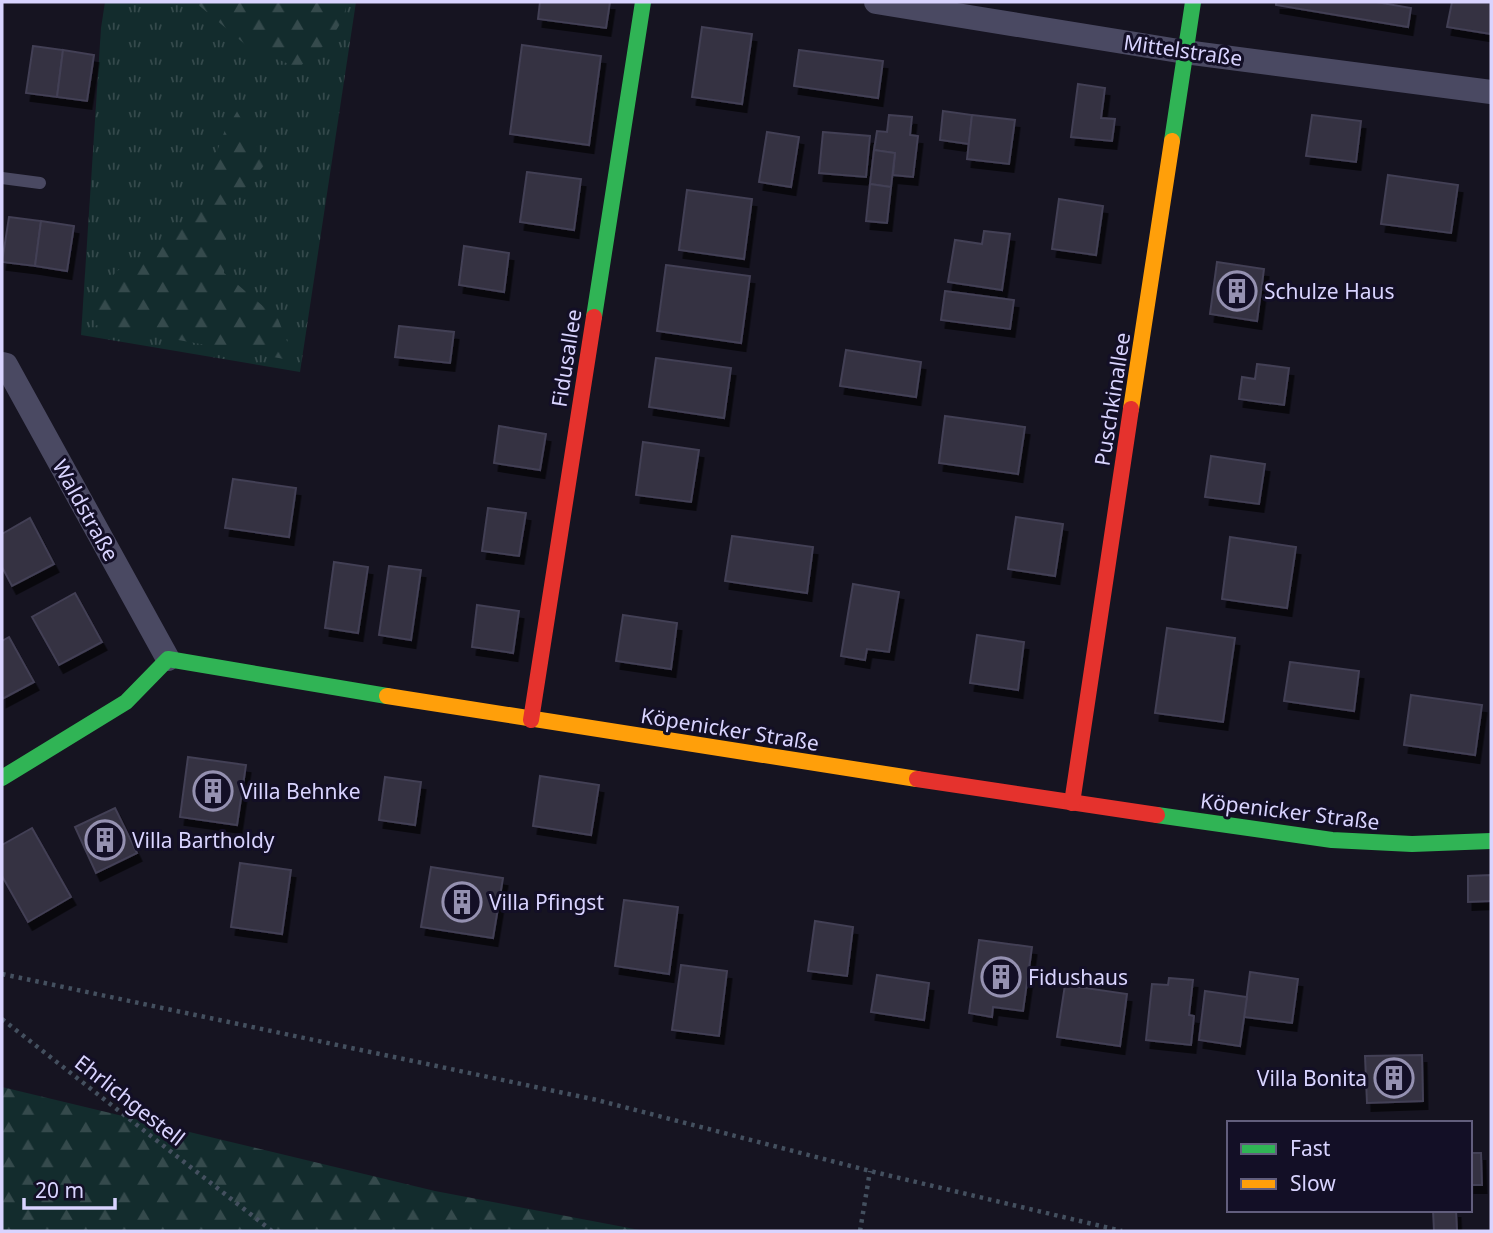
<svg xmlns="http://www.w3.org/2000/svg" width="1493" height="1233" viewBox="0 0 1493 1233" font-family="'Noto Sans',sans-serif">
  <defs>
    <pattern id="grass-tufts" width="24" height="20" patternUnits="userSpaceOnUse" patternTransform="scale(1.75)"><rect width="24" height="20" fill="#132c2d"/><path d="M3 7l-1-3M5 7V3M7 7l1-3M15 17l-1-3M17 17v-4M19 17l1-3" fill="none" stroke="#354a4c"/></pattern>
    <pattern id="forest-firs" width="22" height="20" patternUnits="userSpaceOnUse" patternTransform="scale(1.75)"><rect width="22" height="20" fill="#132c2d"/><path d="M5 1l3.5 6h-7zM16 11l3.5 6h-7z" fill="#354a4c"/></pattern>
    <filter id="shadow"><feDropShadow dx="4.5" dy="8" stdDeviation="0" flood-color="#0009"/></filter>
  </defs>
  <rect width="100%" height="100%" fill="#161421"/>
  <path fill="url(#grass-tufts)" d="M105,2H356L300,372L81,335L101,28Z"/>
  <g fill="url(#forest-firs)">
    <path d="M195,2H347C342,33 321,49 298,68L247,46Z"/>
    <path d="M234,106L266,163L228,208L224,273L278,319L295,361L95,325L99,291L117,271L166,241L203,208L216,154Z"/>
    <path d="M2,1087L435,1191L645,1231H2Z"/>
  </g>
  <g fill="#343243" stroke="#433f54" stroke-width="2" filter="url(#shadow)">
    <path d="M540,2H610L606,28L538,19Z"/>
    <path d="M1276,2H1376L1411,8L1408,27L1276,5Z"/>
    <path d="M1452,2H1491V34L1447,27Z"/>
    <path d="M702,27L752,34L742,104L692,97Z"/>
    <path d="M522,45L601,56L589,145L510,134Z"/>
    <path d="M33,46L63,50L57,97L26,93Z"/>
    <path d="M63,50L94,55L87,101L57,97Z"/>
    <path d="M799,50L883,61L878,98L794,86Z"/>
    <path d="M1078,84L1105,88L1101,118L1115,119L1112,141L1071,137Z"/>
    <path d="M943,111L972,115L969,144L940,140Z"/>
    <path d="M889,115L912,117L910,135L918,136L913,177L893,175L895,153L874,150L877,131L887,132Z"/>
    <path d="M972,115L1015,120L1009,164L967,159Z"/>
    <path d="M1312,115L1361,121L1356,162L1306,156Z"/>
    <path d="M767,132L799,137L791,187L759,182Z"/>
    <path d="M823,132L870,136L866,177L819,173Z"/>
    <path d="M874,150L895,153L891,187L870,184Z"/>
    <path d="M527,172L581,179L574,230L520,222Z"/>
    <path d="M1388,175L1458,185L1451,233L1381,224Z"/>
    <path d="M870,184L891,187L887,223L866,221Z"/>
    <path d="M687,190L752,199L744,259L679,250Z"/>
    <path d="M1059,199L1103,206L1096,255L1052,249Z"/>
    <path d="M9,217L41,221L35,266L2,262Z"/>
    <path d="M41,221L74,226L67,271L35,266Z"/>
    <path d="M984,231L1010,234L1002,290L948,282L955,240L982,244Z"/>
    <path d="M464,246L509,253L504,292L459,285Z"/>
    <path d="M1217,262L1264,269L1257,321L1210,314Z"/>
    <path d="M666,265L750,276L741,343L657,331Z"/>
    <path d="M945,291L1014,300L1010,329L941,320Z"/>
    <path d="M399,326L454,332L450,363L395,357Z"/>
    <path d="M846,350L921,362L916,397L840,386Z"/>
    <path d="M656,358L731,368L724,418L649,407Z"/>
    <path d="M1257,364L1289,368L1284,405L1239,399L1242,377L1255,379Z"/>
    <path d="M945,416L1025,427L1018,474L939,463Z"/>
    <path d="M499,426L546,434L540,470L494,463Z"/>
    <path d="M643,442L699,450L691,502L636,495Z"/>
    <path d="M1211,456L1265,464L1259,504L1205,497Z"/>
    <path d="M233,479L296,488L289,537L225,528Z"/>
    <path d="M488,508L526,513L519,556L482,551Z"/>
    <path d="M1016,517L1063,524L1055,576L1008,569Z"/>
    <path d="M30,518L54,564L12,586L2,567V534Z"/>
    <path d="M732,536L813,547L807,593L725,581Z"/>
    <path d="M1230,537L1296,547L1287,608L1222,599Z"/>
    <path d="M334,562L368,567L358,633L325,628Z"/>
    <path d="M389,566L421,570L411,640L379,635Z"/>
    <path d="M853,584L899,592L889,652L867,649L865,660L841,656Z"/>
    <path d="M75,593L102,642L59,665L32,617Z"/>
    <path d="M477,605L519,611L513,653L472,647Z"/>
    <path d="M623,615L677,623L671,669L616,661Z"/>
    <path d="M1167,628L1235,638L1223,722L1155,713Z"/>
    <path d="M977,635L1024,642L1018,690L970,683Z"/>
    <path d="M9,637L34,682L2,699V641Z"/>
    <path d="M1290,662L1359,671L1354,711L1284,701Z"/>
    <path d="M1411,695L1482,705L1475,755L1404,745Z"/>
    <path d="M188,757L246,765L237,825L180,817Z"/>
    <path d="M540,776L599,785L591,835L533,826Z"/>
    <path d="M385,777L421,782L415,825L379,820Z"/>
    <path d="M115,808L137,853L96,873L75,827Z"/>
    <path d="M32,828L71,897L28,922L2,876V845Z"/>
    <path d="M240,863L291,870L282,934L231,927Z"/>
    <path d="M431,867L503,878L493,938L421,927Z"/>
    <path d="M1491,875V901L1468,902V876Z"/>
    <path d="M624,900L678,907L669,974L615,966Z"/>
    <path d="M815,921L853,927L847,976L808,971Z"/>
    <path d="M979,940L1032,947L1023,1011L993,1007L992,1017L969,1013Z"/>
    <path d="M681,965L727,971L719,1036L672,1030Z"/>
    <path d="M1250,972L1298,979L1292,1023L1244,1017Z"/>
    <path d="M877,975L929,983L924,1020L871,1012Z"/>
    <path d="M1169,978L1193,980L1189,1015L1194,1016L1191,1045L1146,1040L1152,984L1168,985Z"/>
    <path d="M1065,985L1127,994L1120,1046L1057,1037Z"/>
    <path d="M1205,991L1247,997L1240,1046L1199,1040Z"/>
    <path d="M1422,1055L1423,1101L1367,1103L1365,1056Z"/>
    <path d="M1470,1153H1481L1482,1185H1470Z"/>
    <path d="M1433,1210H1456L1457,1231H1434Z"/>
  </g>
  <g fill="none" stroke-linecap="round" stroke-linejoin="round">
    <g stroke="#44505f" stroke-width="4.5" stroke-dasharray="3.5 5" stroke-linecap="butt">
      <path d="M2,974L597,1100L870,1171L1122,1231"/>
      <path d="M2,1019L272,1231"/>
      <path d="M860,1231L870,1171"/>
    </g>
    <path stroke="#4a4962" stroke-width="12" d="M2,178L40,183"/>
    <g stroke="#4a4962" stroke-width="24">
      <path d="M876,2L1185,52L1491,92"/>
      <path d="M2,364L6,365L168,659"/>
    </g>
    <g stroke="#30b455" stroke-width="16">
      <path d="M1172,141L1193,2"/>
      <path d="M594,317L643,2"/>
      <path d="M2,778L126,702L168,659L387,696"/>
      <path d="M1157,815L1332,840L1412,844L1491,841"/>
    </g>
    <g stroke="#ff9f0a" stroke-width="16">
      <path d="M1131,409L1172,141"/>
      <path d="M387,696L917,779"/>
    </g>
    <g stroke="#e5322d" stroke-width="16">
      <path d="M531,720L594,317"/>
      <path d="M917,779L1157,815"/>
      <path d="M1072,803L1131,409"/>
    </g>
  </g>
  <defs>
    <g id="building-ring" transform="scale(2.0125)"><circle r="9.5" fill="#130f26" stroke="#9591b1" stroke-width="1.5"/><path d="M-4-6H4V6H1V3H-1V6H-4ZM-2.5-4.3h1.7v1.8h-1.7ZM.8-4.3h1.7v1.8H.8ZM-2.5-1h1.7V.8h-1.7ZM.8-1h1.7V.8H.8Z" fill="#9591b1"/></g>
  </defs>
  <g fill-rule="evenodd">
    <use href="#building-ring" x="1237" y="291"/>
    <use href="#building-ring" x="213" y="791"/>
    <use href="#building-ring" x="105" y="840"/>
    <use href="#building-ring" x="462" y="902"/>
    <use href="#building-ring" x="1001" y="977"/>
    <use href="#building-ring" x="1394" y="1078"/>
  </g>
  <g text-anchor="middle" dominant-baseline="central" stroke-width="6" stroke-linejoin="round" paint-order="stroke">
    <g font-size="21" fill="#d9d4ff" stroke="#130f26">
      <text transform="translate(1183 50) rotate(8)">Mittelstraße</text>
      <text transform="translate(566 358) rotate(-81)">Fidusallee</text>
      <text transform="translate(1112 399) rotate(-81)">Puschkinallee</text>
      <text transform="translate(86 510) rotate(61)">Waldstraße</text>
      <text transform="translate(730 729) rotate(9)">Köpenicker Straße</text>
      <text transform="translate(1290 811) rotate(7)">Köpenicker Straße</text>
      <text transform="translate(130 1100) rotate(38)">Ehrlichgestell</text>
    </g>
    <g font-size="21" fill="#d9d4ff" stroke="#130f26" text-anchor="start">
      <text x="1264" y="291">Schulze Haus</text>
      <text x="240" y="791">Villa Behnke</text>
      <text x="132" y="840">Villa Bartholdy</text>
      <text x="489" y="902">Villa Pfingst</text>
      <text x="1028" y="977">Fidushaus</text>
      <text x="1367" y="1078" text-anchor="end">Villa Bonita</text>
    </g>
  </g>
  <rect width="1493" height="1233" fill="none" stroke="#d9d4ff" stroke-width="7"/>
  <rect x="1227" y="1121" width="245" height="91" fill="#130f26" stroke="#625e7d" stroke-width="2"/>
  <rect x="1241" y="1144" width="35" height="10" fill="#30b455" stroke="#625e7d" stroke-width="2"/>
  <text x="1290" y="1156" font-size="21" fill="#d9d4ff">Fast</text>
  <rect x="1241" y="1179" width="35" height="10" fill="#ff9f0a" stroke="#625e7d" stroke-width="2"/>
  <text x="1290" y="1191" font-size="21" fill="#d9d4ff">Slow</text>
  <path d="M24 1198v10h91v-10" fill="none" stroke="#d9d4ff" stroke-width="3.5"/>
  <text x="35" y="1198" font-size="21" fill="#d9d4ff" stroke="#130f26" stroke-width="5" paint-order="stroke">20 m</text>
</svg>
